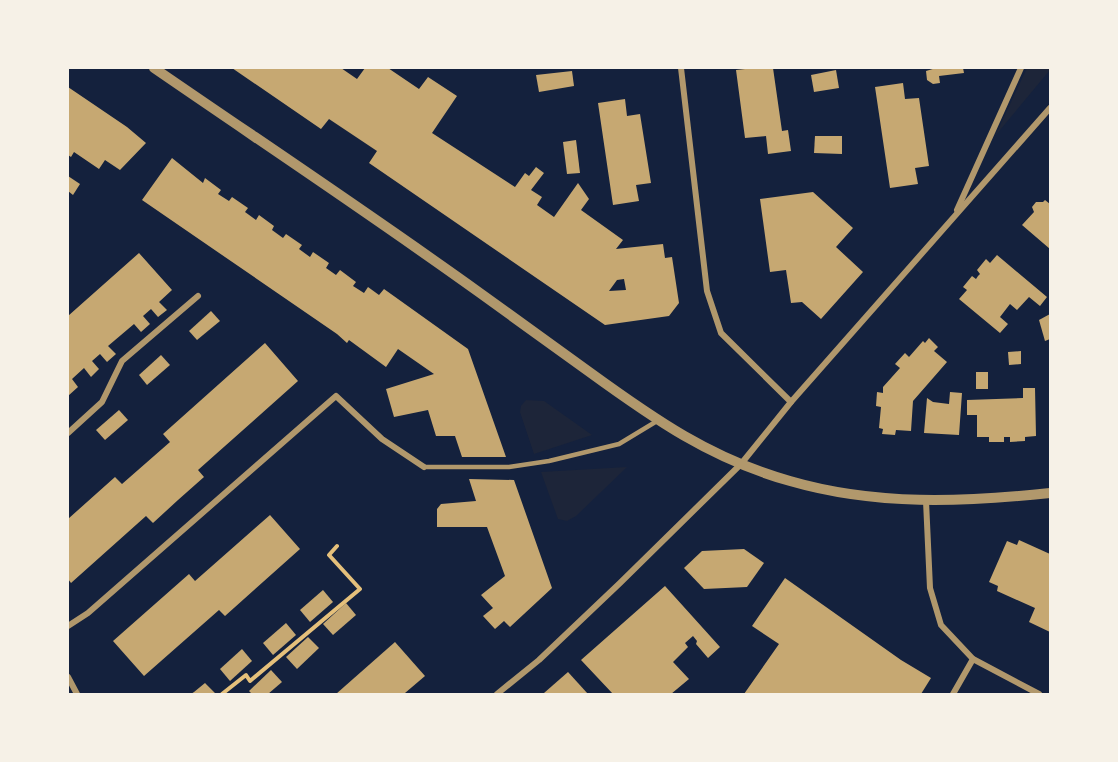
<svg xmlns="http://www.w3.org/2000/svg" width="1118" height="762" viewBox="0 0 1118 762" font-family="'Sofia Sans Condensed',sans-serif">
  <rect width="100%" height="100%" fill="#14213d"/>
  <g fill="#1d2539">
    <path d="M1027,68H1050V70L995,136Z"/>
    <path d="M526,400L544,401L592,435L534,454L520,412L521,406Z"/>
    <path d="M627,467L576,516L567,521L558,519L541,472Z"/>
  </g>
  <g fill="#c6a872" fill-rule="evenodd">
    <path d="M232,68H341L357,79L365,68H388L419,89L428,77L457,96L432,133L515,187L525,173L529,176L536,167L544,173L531,190L542,197L537,205L554,217L578,183L589,199L581,210L623,240L616,249L663,244L665,258L672,257L679,303L669,316L605,325L369,163L377,151L329,119L321,129ZM624,279L626,290L609,291L617,280Z"/>
    <path d="M754,68H773L782,131L788,130L791,151L768,154L766,136L745,138L736,70Z"/>
    <path d="M936,68H963L964,73L939,76L940,83L933,84L927,80L926,71Z"/>
    <path d="M836,70L839,88L814,92L811,75Z"/>
    <path d="M572,71L574,86L539,92L536,75Z"/>
    <path d="M903,83L905,99L919,98L929,166L915,168L918,184L890,188L875,87Z"/>
    <path d="M68,87L127,127L146,143L120,170L105,160L99,169L74,152L71,157L68,155Z"/>
    <path d="M625,99L627,116L640,114L651,183L636,185L639,201L613,205L598,103Z"/>
    <path d="M815,136H842V154L814,153Z"/>
    <path d="M576,140L580,173L567,174L563,142Z"/>
    <path d="M172,158L203,183L205,178L221,190L218,194L229,201L232,197L248,208L245,212L256,220L259,215L274,226L272,230L283,238L286,234L302,245L299,249L310,257L313,252L329,263L326,268L336,275L340,270L356,282L353,286L364,293L368,287L379,295L384,289L468,349L506,457H462L455,436H436L428,410L394,417L386,389L434,374L398,349L386,367L349,340L347,343L337,334L142,200Z"/>
    <path d="M68,176L80,184L73,195L68,191Z"/>
    <path d="M813,192L853,228L836,247L863,272L821,319L802,302L791,303L786,270L770,272L760,199Z"/>
    <path d="M1045,200L1050,204V249L1022,225L1034,212L1032,207L1036,202H1043Z"/>
    <path d="M139,253L172,290L159,302L167,310L158,317L151,309L143,316L150,324L141,332L134,324L108,346L116,354L107,362L100,354L92,361L99,369L91,377L84,368L72,379L78,387L68,396V316Z"/>
    <path d="M997,255L1047,297L1040,306L1029,297L1017,310L1010,304L1000,317L1008,324L1000,333L959,299L967,290L963,287L972,276L976,279L978,276L980,274L977,270L986,259L990,263Z"/>
    <path d="M211,311L220,321L197,340L189,331Z"/>
    <path d="M1050,314V339L1045,341L1039,320Z"/>
    <path d="M929,338L938,347L934,351L947,362L913,401L911,431L896,430L895,435L882,434L883,429L879,428L881,407L876,406L877,392L883,393V387L900,368L895,364L905,353L909,357L923,341L925,343Z"/>
    <path d="M265,343L298,381L198,470L204,477L178,500L153,523L146,516L71,583L68,579V519L115,477L122,484L170,442L163,434Z"/>
    <path d="M1021,351V364L1009,365L1008,352Z"/>
    <path d="M161,355L170,365L147,385L139,375Z"/>
    <rect x="976" y="372" width="12" height="17"/>
    <path d="M1023,388H1035L1036,436L1025,437V441L1010,442V437H1004V442H989V437H977V415H967V400L1023,398Z"/>
    <path d="M950,392L962,393L959,435L924,433L927,398L933,402L949,404Z"/>
    <path d="M119,410L128,420L105,440L96,430Z"/>
    <path d="M469,479L514,480L552,588L510,627L504,621L495,629L483,616L493,608L481,595L505,576L487,527H437V509L441,504L476,501Z"/>
    <path d="M270,515L300,549L225,616L219,610L144,676L113,641L189,574L195,581Z"/>
    <path d="M1019,540L1050,554V632L1029,622L1035,608L997,591L998,586L989,582L1007,541L1017,545Z"/>
    <path d="M744,549L764,563L747,587L704,589L684,568L702,551Z"/>
    <path d="M785,578L901,660L931,678L921,694H744L779,644L752,626Z"/>
    <path d="M665,586L720,647L708,658L696,644L697,641L693,636L685,643L688,647L673,662L689,679L671,694H613L581,660Z"/>
    <path d="M323,590L333,602L310,622L300,610Z"/>
    <path d="M346,603L356,615L333,635L323,624Z"/>
    <path d="M286,623L296,635L273,655L263,643Z"/>
    <path d="M308,637L319,648L297,669L286,657Z"/>
    <path d="M395,642L425,676L405,693L336,694Z"/>
    <path d="M242,649L252,661L230,681L220,669Z"/>
    <path d="M271,670L282,682L268,694H252L249,691Z"/>
    <path d="M568,672L588,694H546L544,693Z"/>
    <path d="M205,683L216,694H191L194,692Z"/>
  </g>
  <g fill="none" stroke-linecap="round" stroke-linejoin="round">
    <path stroke="#e5c07b" stroke-width="4" d="M222,694L246,675L250,681L360,589L329,555L337,546"/>
    <path stroke="#b1986c" stroke-width="4.5" d="M424,467H509L549,461L619,444L657,421"/>
    <g stroke="#b1986c" stroke-width="6">
      <path d="M681,68L707,291L721,333L791,402"/>
      <path d="M957,210L1021,68"/>
      <path d="M68,433L102,402L122,361L198,296"/>
      <path d="M926,501L930,588L941,625L973,659L1039,694"/>
      <path d="M68,626L88,613L336,396L382,439L424,467"/>
      <path d="M68,677L77,694"/>
      <path d="M497,694L539,660L620,583L741,464L791,402L1050,108"/>
      <path d="M953,694L973,659"/>
    </g>
    <path stroke="#b1986c" stroke-width="10" d="M154,68C263,143 373,216 480,293C516,319 552,345 588,371C654,419 711,459 790,481C876,506 963,502 1050,493"/>
  </g>
  <rect width="1118" height="762" fill="none" stroke="#f6f1e7" stroke-width="138"/>
</svg>
